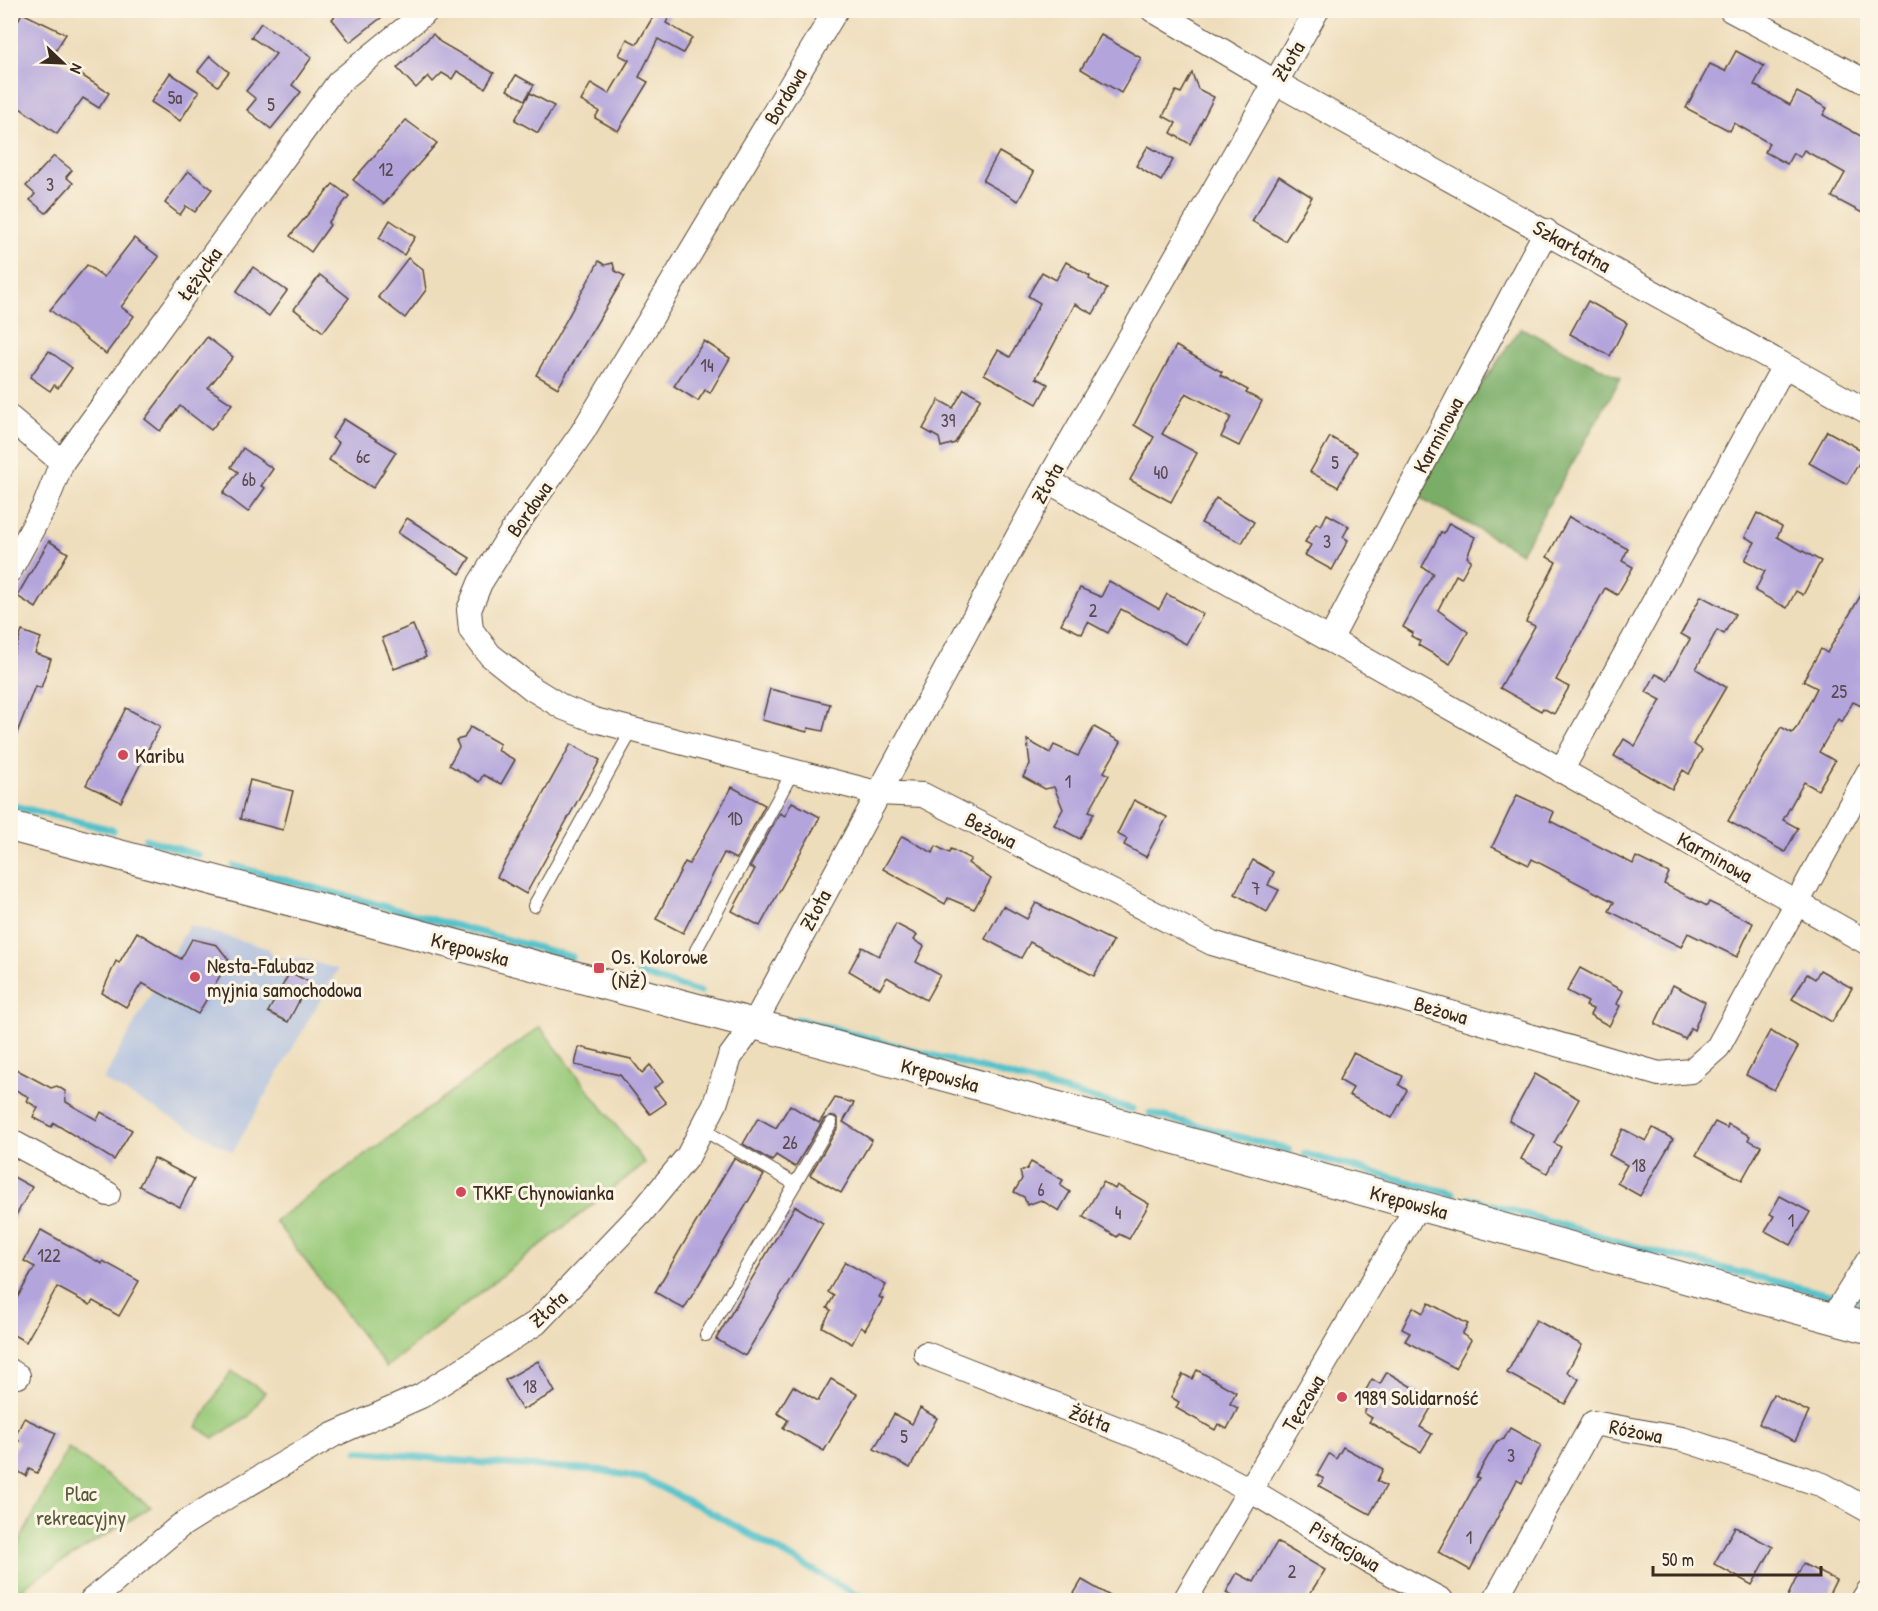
<svg xmlns="http://www.w3.org/2000/svg" width="1878" height="1611" viewBox="0 0 1878 1611" font-family="'Patrick Hand',sans-serif">
  <rect width="100%" height="100%" fill="#fcf5e5"/>
  <filter id="ink" filterUnits="userSpaceOnUse"><feTurbulence type="fractalNoise" baseFrequency=".0167" numOctaves="2"/><feDisplacementMap in="SourceGraphic" scale="12" xChannelSelector="R" yChannelSelector="G"/><feConvolveMatrix kernelMatrix="1 2 1 2 8 2 1 2 1" color-interpolation-filters="sRGB"/></filter>
  <filter id="wash" filterUnits="userSpaceOnUse"><feTurbulence type="fractalNoise" baseFrequency=".008" numOctaves="4" result="noise"/><feDisplacementMap in="SourceGraphic" scale="24" xChannelSelector="R" yChannelSelector="G"/><feGaussianBlur stdDeviation="1.35" result="paint"/><feColorMatrix in="noise" values="0 0 0 0 0 0 0 0 0 0 0 0 0 0 0 0 0 1.4 0 .05"/><feComposite in="paint" operator="in"/></filter>
  <g filter="url(#wash)">
    <rect width="100%" height="100%" fill="#edb"/>
    <path fill="#b7c5de" d="M189,925L270,949V954L289,960L295,957L338,969L233,1152L103,1080Z"/>
    <g fill="#98c978" stroke="#6a7a4b" stroke-width="1.5">
      <path d="M540,1027L645,1163L386,1367L275,1221Z"/>
      <path d="M231,1371L265,1392L249,1416L214,1438L197,1427Z"/>
      <path d="M68,1448L151,1507L30,1582L11,1600V1558Z"/>
    </g>
    <path fill="#7aad68" stroke="#5a6c43" stroke-width="1.5" d="M1521,328L1621,378L1521,553L1412,493L1431,456Z"/>
    <g fill="none" stroke-linecap="round" stroke-linejoin="round">
      <g stroke="#53c1ca" stroke-width="7">
        <path d="M10,805L113,830"/>
        <path d="M146,839L198,855"/>
        <path d="M234,866L572,957"/>
        <path d="M639,974L700,992"/>
        <path d="M797,1019L1132,1109"/>
        <path d="M1150,1113L1289,1150"/>
        <path d="M1305,1154L1453,1194"/>
        <path d="M1469,1198L1641,1248L1834,1296"/>
        <path d="M1859,1302L1868,1303"/>
        <path d="M358,1451L484,1463L599,1470L645,1479L716,1515L866,1600"/>
      </g>
    </g>
    <g id="blocks">
      <g fill="#b3a5dc">
        <path d="M342,10H391L350,42L332,19Z"/>
        <path d="M657,10L670,15L666,23L692,38L683,53L658,39L639,77L648,82L618,131L595,118L599,111L581,101L591,83L609,94L629,60L619,55L627,39L637,44Z"/>
        <path d="M22,13L66,34L52,56L109,93L99,108L83,98L57,134L10,101V36Z"/>
        <path d="M261,23L312,57L292,85L301,92L271,129L247,110L256,99L246,91L276,54L251,37Z"/>
        <path d="M433,34L440,42L494,73L485,88L457,71L452,79L442,73L433,82L428,76L416,88L397,68Z"/>
        <path d="M1101,35L1141,58L1121,93L1081,69Z"/>
        <path d="M1736,51L1764,66L1754,85L1790,105L1797,92L1827,108L1823,115L1868,140V216L1832,197L1845,173L1804,150L1800,157L1793,153L1787,164L1765,152L1769,143L1734,123L1730,131L1686,108L1710,64L1725,71Z"/>
        <path d="M210,56L229,72L218,86L198,71Z"/>
        <path d="M170,73L199,92L180,121L151,102Z"/>
        <path d="M1192,73L1198,89L1214,97L1190,144L1171,133L1176,123L1163,116L1176,91L1181,93Z"/>
        <path d="M516,75L534,85L525,100L507,90Z"/>
        <path d="M530,93L554,106L538,133L515,120Z"/>
        <path d="M406,120L437,143L384,204L353,180Z"/>
        <path d="M1148,146L1173,160L1161,181L1136,166Z"/>
        <path d="M999,152L1034,172L1018,201L983,181Z"/>
        <path d="M54,156L72,170L66,177L73,183L46,213L30,200L35,194L26,186Z"/>
        <path d="M188,171L212,189L195,212L186,206L180,215L165,203Z"/>
        <path d="M1279,176L1312,197L1285,241L1252,221Z"/>
        <path d="M333,184L349,196L328,223L330,225L311,252L290,236Z"/>
        <path d="M390,220L415,237L404,255L379,238Z"/>
        <path d="M134,238L159,257L121,307L134,316L106,354L50,310L87,265L104,277Z"/>
        <path d="M408,258L423,270L426,290L405,318L378,297Z"/>
        <path d="M599,261L605,265L613,263L615,271L625,276L558,388L536,375Z"/>
        <path d="M1066,262L1090,276L1089,279L1107,289L1093,314L1075,304L1036,378L1048,384L1037,404L984,374L998,350L1010,357L1040,303L1028,296L1042,272L1056,280Z"/>
        <path d="M253,267L287,291L269,316L236,292Z"/>
        <path d="M320,275L349,298L323,332L294,309Z"/>
        <path d="M1588,301L1627,323L1610,356L1570,334Z"/>
        <path d="M207,337L233,357L208,388L232,404L211,430L180,406L160,431L145,419Z"/>
        <path d="M704,341L730,358L710,393L705,390L698,401L674,386Z"/>
        <path d="M1176,346L1222,372L1220,375L1248,390L1246,393L1262,401L1239,446L1221,437L1231,417L1186,393L1162,434L1197,453L1171,502L1130,480L1154,437L1134,425Z"/>
        <path d="M49,351L72,368L58,388L54,385L50,391L30,377Z"/>
        <path d="M964,389L981,398L955,443L941,447L939,438L923,429L939,400L953,408Z"/>
        <path d="M344,419L396,452L373,488L329,460L339,443L332,438Z"/>
        <path d="M1827,431L1865,452L1847,484L1809,463Z"/>
        <path d="M1330,437L1357,452L1338,487L1310,472Z"/>
        <path d="M243,448L273,469L261,486L265,488L248,512L223,493L238,472L231,467Z"/>
        <path d="M1216,498L1254,522L1242,543L1201,523Z"/>
        <path d="M1757,513L1782,527L1777,537L1821,561L1803,595L1796,591L1787,608L1755,591L1765,571L1745,560L1755,542L1745,537Z"/>
        <path d="M1327,514L1349,526L1343,537L1348,540L1332,570L1305,555L1311,545L1305,542L1316,523L1321,526Z"/>
        <path d="M1569,517L1628,549L1622,561L1633,567L1617,595L1605,588L1556,680L1569,687L1554,714L1543,708L1541,711L1500,688L1535,626L1526,622L1556,562L1547,557Z"/>
        <path d="M407,518L470,558L460,574L398,533Z"/>
        <path d="M1449,523L1475,537L1467,557L1471,560L1461,578L1456,575L1438,610L1468,632L1450,664L1418,645L1420,641L1411,636L1413,633L1403,627L1433,573L1422,567L1441,532L1444,533Z"/>
        <path d="M49,541L68,553L36,608L17,596Z"/>
        <path d="M1109,581L1159,609L1167,594L1203,614L1186,644L1121,609L1108,633L1088,622L1082,634L1061,624L1080,588L1101,597Z"/>
        <path d="M1868,583V709L1853,702L1842,722L1838,719L1819,752L1835,761L1818,790L1804,782L1783,820L1798,828L1785,852L1728,821L1781,727L1792,733L1798,726L1817,688L1803,681L1821,649L1827,653Z"/>
        <path d="M1701,596L1735,614L1724,634L1717,630L1696,669L1726,687L1693,744L1702,750L1689,774L1683,770L1672,789L1614,756L1624,739L1635,746L1661,700L1646,692L1656,674L1667,680L1690,639L1681,634Z"/>
        <path d="M413,625L426,657L394,669L382,638Z"/>
        <path d="M22,631L41,638L35,653L51,659L41,688L35,686L12,746L10,664Z"/>
        <path d="M770,689L830,704L823,731L808,728L807,732L762,720Z"/>
        <path d="M126,708L160,726L121,802L86,785Z"/>
        <path d="M470,727L500,744L497,750L515,760L501,784L483,775L479,782L449,765L459,747L456,740L464,738Z"/>
        <path d="M1094,727L1121,742L1104,772L1109,775L1089,811L1094,813L1080,839L1054,825L1063,809L1054,787L1045,789L1023,777L1030,764L1027,740L1050,753L1054,745L1078,756Z"/>
        <path d="M571,744L600,760L526,894L497,877Z"/>
        <path d="M250,780L293,791L283,830L240,819Z"/>
        <path d="M732,787L765,805L736,859L724,853L683,933L656,919L685,862L689,864Z"/>
        <path d="M1517,795L1554,812L1550,821L1633,864L1636,857L1669,873L1664,884L1707,906L1709,902L1753,923L1737,957L1688,933L1681,947L1609,911L1614,902L1532,859L1529,865L1492,847Z"/>
        <path d="M1134,800L1167,817L1146,857L1124,845L1127,839L1117,834Z"/>
        <path d="M792,802L820,817L760,926L732,911L755,869L750,867L780,813L785,816Z"/>
        <path d="M902,836L933,853L936,846L949,853L951,849L971,859L968,863L991,879L974,909L948,898L945,904L883,869Z"/>
        <path d="M1253,860L1274,872L1268,885L1279,890L1267,912L1235,894Z"/>
        <path d="M1036,903L1113,941L1094,976L1030,942L1021,958L985,939L1003,906L1027,919Z"/>
        <path d="M896,924L917,935L914,940L924,946L916,962L940,975L926,1000L887,977L880,989L849,971L862,947L879,956Z"/>
        <path d="M137,932L181,959L192,939L217,945L229,960L198,1014L142,983L126,1007L102,993L116,961L119,963Z"/>
        <path d="M1580,968L1623,991L1617,1004L1620,1006L1609,1026L1590,1015L1593,1009L1586,1006L1588,1002L1567,991Z"/>
        <path d="M1820,970L1852,988L1832,1022L1792,999L1807,974L1815,979Z"/>
        <path d="M290,972L309,982L288,1022L268,1012Z"/>
        <path d="M1673,985L1705,1002L1694,1030L1691,1028L1685,1039L1655,1024Z"/>
        <path d="M1770,1031L1798,1047L1774,1090L1746,1075Z"/>
        <path d="M579,1047L631,1059L642,1073L650,1065L663,1082L654,1088L666,1103L650,1114L620,1075L575,1065Z"/>
        <path d="M1353,1053L1403,1076L1399,1085L1407,1090L1392,1118L1349,1095L1353,1088L1339,1080Z"/>
        <path d="M10,1066L51,1088L57,1086L65,1091L66,1102L97,1120L101,1112L132,1130L114,1160L54,1123L51,1127L33,1117L38,1108L27,1101L29,1097L10,1087Z"/>
        <path d="M1535,1074L1579,1099L1554,1143L1561,1147L1547,1173L1521,1159L1534,1135L1509,1121Z"/>
        <path d="M835,1098L854,1103L843,1122L872,1140L841,1193L810,1175L838,1127V1119L835,1116L824,1119L795,1167L776,1155L772,1161L743,1144L758,1118L776,1128L790,1105L819,1123Z"/>
        <path d="M1715,1122L1727,1128L1728,1124L1750,1136L1748,1140L1761,1146L1742,1180L1696,1155Z"/>
        <path d="M1653,1128L1673,1139L1640,1196L1617,1183L1627,1165L1609,1155L1623,1129L1646,1141Z"/>
        <path d="M154,1158L194,1179L180,1207L139,1186Z"/>
        <path d="M734,1158L764,1175L684,1309L655,1292Z"/>
        <path d="M1031,1162L1063,1180L1060,1185L1070,1192L1059,1211L1041,1200L1027,1205L1024,1197L1014,1192L1022,1179L1020,1171L1027,1169Z"/>
        <path d="M10,1175L32,1187L10,1226Z"/>
        <path d="M1103,1182L1115,1189L1117,1185L1149,1204L1129,1239L1119,1234L1117,1237L1083,1217Z"/>
        <path d="M1780,1196L1810,1212L1791,1245L1765,1231L1774,1216L1770,1214Z"/>
        <path d="M795,1206L823,1223L745,1356L716,1339Z"/>
        <path d="M41,1230L102,1264L103,1261L139,1281L119,1316L93,1301L90,1305L57,1287L26,1342L10,1333V1310L35,1267L24,1261Z"/>
        <path d="M845,1262L886,1285L879,1297L883,1299L865,1330L861,1327L852,1344L822,1327L831,1310L827,1308L834,1296L828,1292Z"/>
        <path d="M1429,1303L1468,1324L1462,1334L1471,1340L1455,1368L1405,1341L1410,1333L1402,1329L1413,1307L1423,1313Z"/>
        <path d="M1536,1320L1582,1345L1567,1372L1579,1379L1565,1404L1507,1373Z"/>
        <path d="M538,1361L555,1392L522,1410L505,1380Z"/>
        <path d="M1197,1370L1236,1392L1230,1404L1238,1408L1227,1429L1218,1424L1215,1430L1176,1408L1179,1402L1171,1397L1183,1374L1192,1379Z"/>
        <path d="M1387,1372L1435,1401L1420,1427L1432,1434L1421,1452L1369,1422L1372,1418L1364,1413L1368,1405L1360,1401L1372,1379L1380,1384Z"/>
        <path d="M831,1379L857,1394L824,1451L783,1428L788,1420L777,1413L793,1386L818,1401Z"/>
        <path d="M1773,1394L1809,1412L1795,1441L1759,1424Z"/>
        <path d="M920,1408L937,1418L910,1468L874,1449L894,1414L912,1424Z"/>
        <path d="M24,1418L56,1433L37,1473L29,1469L26,1476L10,1467V1458L19,1441L14,1439Z"/>
        <path d="M1510,1428L1541,1445L1522,1483L1517,1480L1470,1570L1438,1552L1479,1478L1476,1477L1497,1441L1504,1439Z"/>
        <path d="M1343,1447L1383,1469L1377,1481L1386,1486L1370,1514L1319,1486L1324,1479L1317,1475L1329,1454L1336,1459Z"/>
        <path d="M1735,1527L1773,1547L1752,1585L1714,1564Z"/>
        <path d="M1277,1542L1325,1570L1306,1600H1240L1226,1593L1237,1573L1254,1582Z"/>
        <path d="M1803,1564L1836,1580L1826,1600H1786Z"/>
        <path d="M1082,1580L1117,1600H1070Z"/>
      </g>
    </g>
  </g>
  <g filter="url(#ink)">
    <use href="#blocks" fill-opacity="0" stroke="#564536" stroke-width="1.5"/>
    <g fill="none" stroke-linecap="round" stroke-linejoin="round">
      <g stroke="#564536" stroke-width="14">
        <g id="service">
          <path d="M534,906L632,730"/>
          <path d="M696,950L793,771"/>
          <path d="M702,1129L795,1184"/>
          <path d="M706,1335L831,1123"/>
        </g>
      </g>
      <g stroke="#564536" stroke-width="26">
        <g id="minor">
          <path d="M836,10L582,433L517,524L480,583L469,610L471,630L490,655L533,689L564,708L595,720L877,793L923,795L1212,943L1659,1074L1691,1071L1718,1047L1868,773"/>
          <path d="M1153,10L1275,82L1868,412"/>
          <path d="M1731,10L1868,83"/>
          <path d="M10,418L62,462"/>
          <path d="M1048,481L1868,943"/>
          <path d="M10,570L45,505L62,462L339,82L428,10"/>
          <path d="M1330,640L1546,231"/>
          <path d="M1561,771L1784,366"/>
          <path d="M10,1141L108,1194"/>
          <path d="M1833,1318L1868,1261"/>
          <path d="M926,1354L1177,1452L1250,1490L1372,1563L1441,1600"/>
          <path d="M10,1371L18,1376"/>
          <path d="M92,1600L180,1526L228,1496L333,1435L421,1396L536,1323L642,1212L688,1156L715,1104L730,1057L754,1024L1048,481L1317,10"/>
          <path d="M1185,1600L1418,1205"/>
          <path d="M1495,1600L1593,1423L1682,1439L1823,1485L1868,1510"/>
          <path d="M1863,1600L1868,1592"/>
        </g>
      </g>
      <g stroke="#564536" stroke-width="32">
        <path id="tertiary" d="M10,826L754,1024L1868,1328"/>
      </g>
      <use href="#service" stroke="#fff" stroke-width="12"/>
      <use href="#minor" stroke="#fff" stroke-width="24"/>
      <use href="#tertiary" stroke="#fff" stroke-width="30"/>
    </g>
  </g>
  <g fill="#d1495b" stroke="#fcf5e5" stroke-width="2">
    <circle cx="123" cy="755" r="6"/>
    <rect x="593" y="962" width="12" height="12" rx="3"/>
    <circle cx="195" cy="977" r="6"/>
    <circle cx="461" cy="1192" r="6"/>
    <circle cx="1342" cy="1397" r="6"/>
  </g>
  <g text-anchor="middle" dominant-baseline="central" stroke-width="6" stroke-linejoin="round" paint-order="stroke">
    <g font-size="18" fill="#59494e">
      <text x="175" y="97">5a</text>
      <text x="271" y="104">5</text>
      <text x="386" y="169">12</text>
      <text x="50" y="184">3</text>
      <text x="707" y="365">14</text>
      <text x="948" y="420">39</text>
      <text x="363" y="456">6c</text>
      <text x="1335" y="462">5</text>
      <text x="1161" y="472">40</text>
      <text x="249" y="479">6b</text>
      <text x="1327" y="541">3</text>
      <text x="1093" y="610">2</text>
      <text x="1839" y="691">25</text>
      <text x="1068" y="781">1</text>
      <text x="735" y="818">1D</text>
      <text x="1256" y="888">7</text>
      <text x="790" y="1142">26</text>
      <text x="1639" y="1165">18</text>
      <text x="1041" y="1189">6</text>
      <text x="1118" y="1212">4</text>
      <text x="1791" y="1220">1</text>
      <text x="49" y="1255">122</text>
      <text x="530" y="1386">18</text>
      <text x="904" y="1436">5</text>
      <text x="1511" y="1455">3</text>
      <text x="1469" y="1537">1</text>
      <text x="1292" y="1571">2</text>
    </g>
    <g font-size="21" fill="#3b2a1e" stroke="#fcf5e5">
      <text transform="translate(1288 61) rotate(-59)">Złota</text>
      <text transform="translate(785 96) rotate(-59)">Bordowa</text>
      <text transform="translate(1572 246) rotate(29)">Szkarłatna</text>
      <text transform="translate(199 274) rotate(-54)">Łężycka</text>
      <text transform="translate(1438 435) rotate(-62)">Karminowa</text>
      <text transform="translate(1047 483) rotate(-61)">Złota</text>
      <text transform="translate(529 509) rotate(-55)">Bordowa</text>
      <text transform="translate(991 830) rotate(27)">Beżowa</text>
      <text transform="translate(1715 857) rotate(29)">Karminowa</text>
      <text transform="translate(815 910) rotate(-62)">Złota</text>
      <text transform="translate(470 949) rotate(15)">Krępowska</text>
      <text transform="translate(1441 1010) rotate(16)">Beżowa</text>
      <text transform="translate(940 1075) rotate(15)">Krępowska</text>
      <text transform="translate(1409 1202) rotate(15)">Krępowska</text>
      <text transform="translate(548 1309) rotate(-43)">Złota</text>
      <text transform="translate(1303 1403) rotate(-59)">Tęczowa</text>
      <text transform="translate(1090 1418) rotate(21)">Żółta</text>
      <text transform="translate(1636 1431) rotate(11)">Różowa</text>
      <text transform="translate(1345 1546) rotate(31)">Pistacjowa</text>
    </g>
    <g font-size="21" fill="#3b2a1e" stroke="#fcf5e5" text-anchor="start">
      <text x="135" y="755">Karibu</text>
      <text x="611" y="956">Os. Kolorowe<tspan x="611" dy="24">(NŻ)</tspan></text>
      <text x="207" y="965">Nesta-Falubaz<tspan x="207" dy="24">myjnia samochodowa</tspan></text>
      <text x="473" y="1192">TKKF Chynowianka</text>
      <text x="1354" y="1397">1989 Solidarność</text>
    </g>
    <g font-size="21" fill="#575a39" stroke="#fcf5e5">
      <text x="81" y="1493">Plac<tspan x="81" dy="24">rekreacyjny</tspan></text>
    </g>
  </g>
  <rect width="1878" height="1611" fill="none" stroke="#fcf5e5" stroke-width="36"/>
  <g transform="translate(63 63) rotate(113)" stroke="#fcf5e5" stroke-width="4.5" paint-order="stroke">
  <path d="M0-4.5L10 22L0 15L-10 22Z" fill="#3b2a1e"/>
  <text y="-9" font-size="16" font-weight="bold" text-anchor="middle" fill="#3b2a1e">N</text>
  </g>
  <path d="M1653 1566v9h168v-9" fill="none" stroke="#3b2a1e" stroke-width="3"/>
  <text x="1662" y="1566" font-size="18" fill="#3b2a1e" stroke="#fcf5e5" stroke-width="4.5" paint-order="stroke">50 m</text>
</svg>
